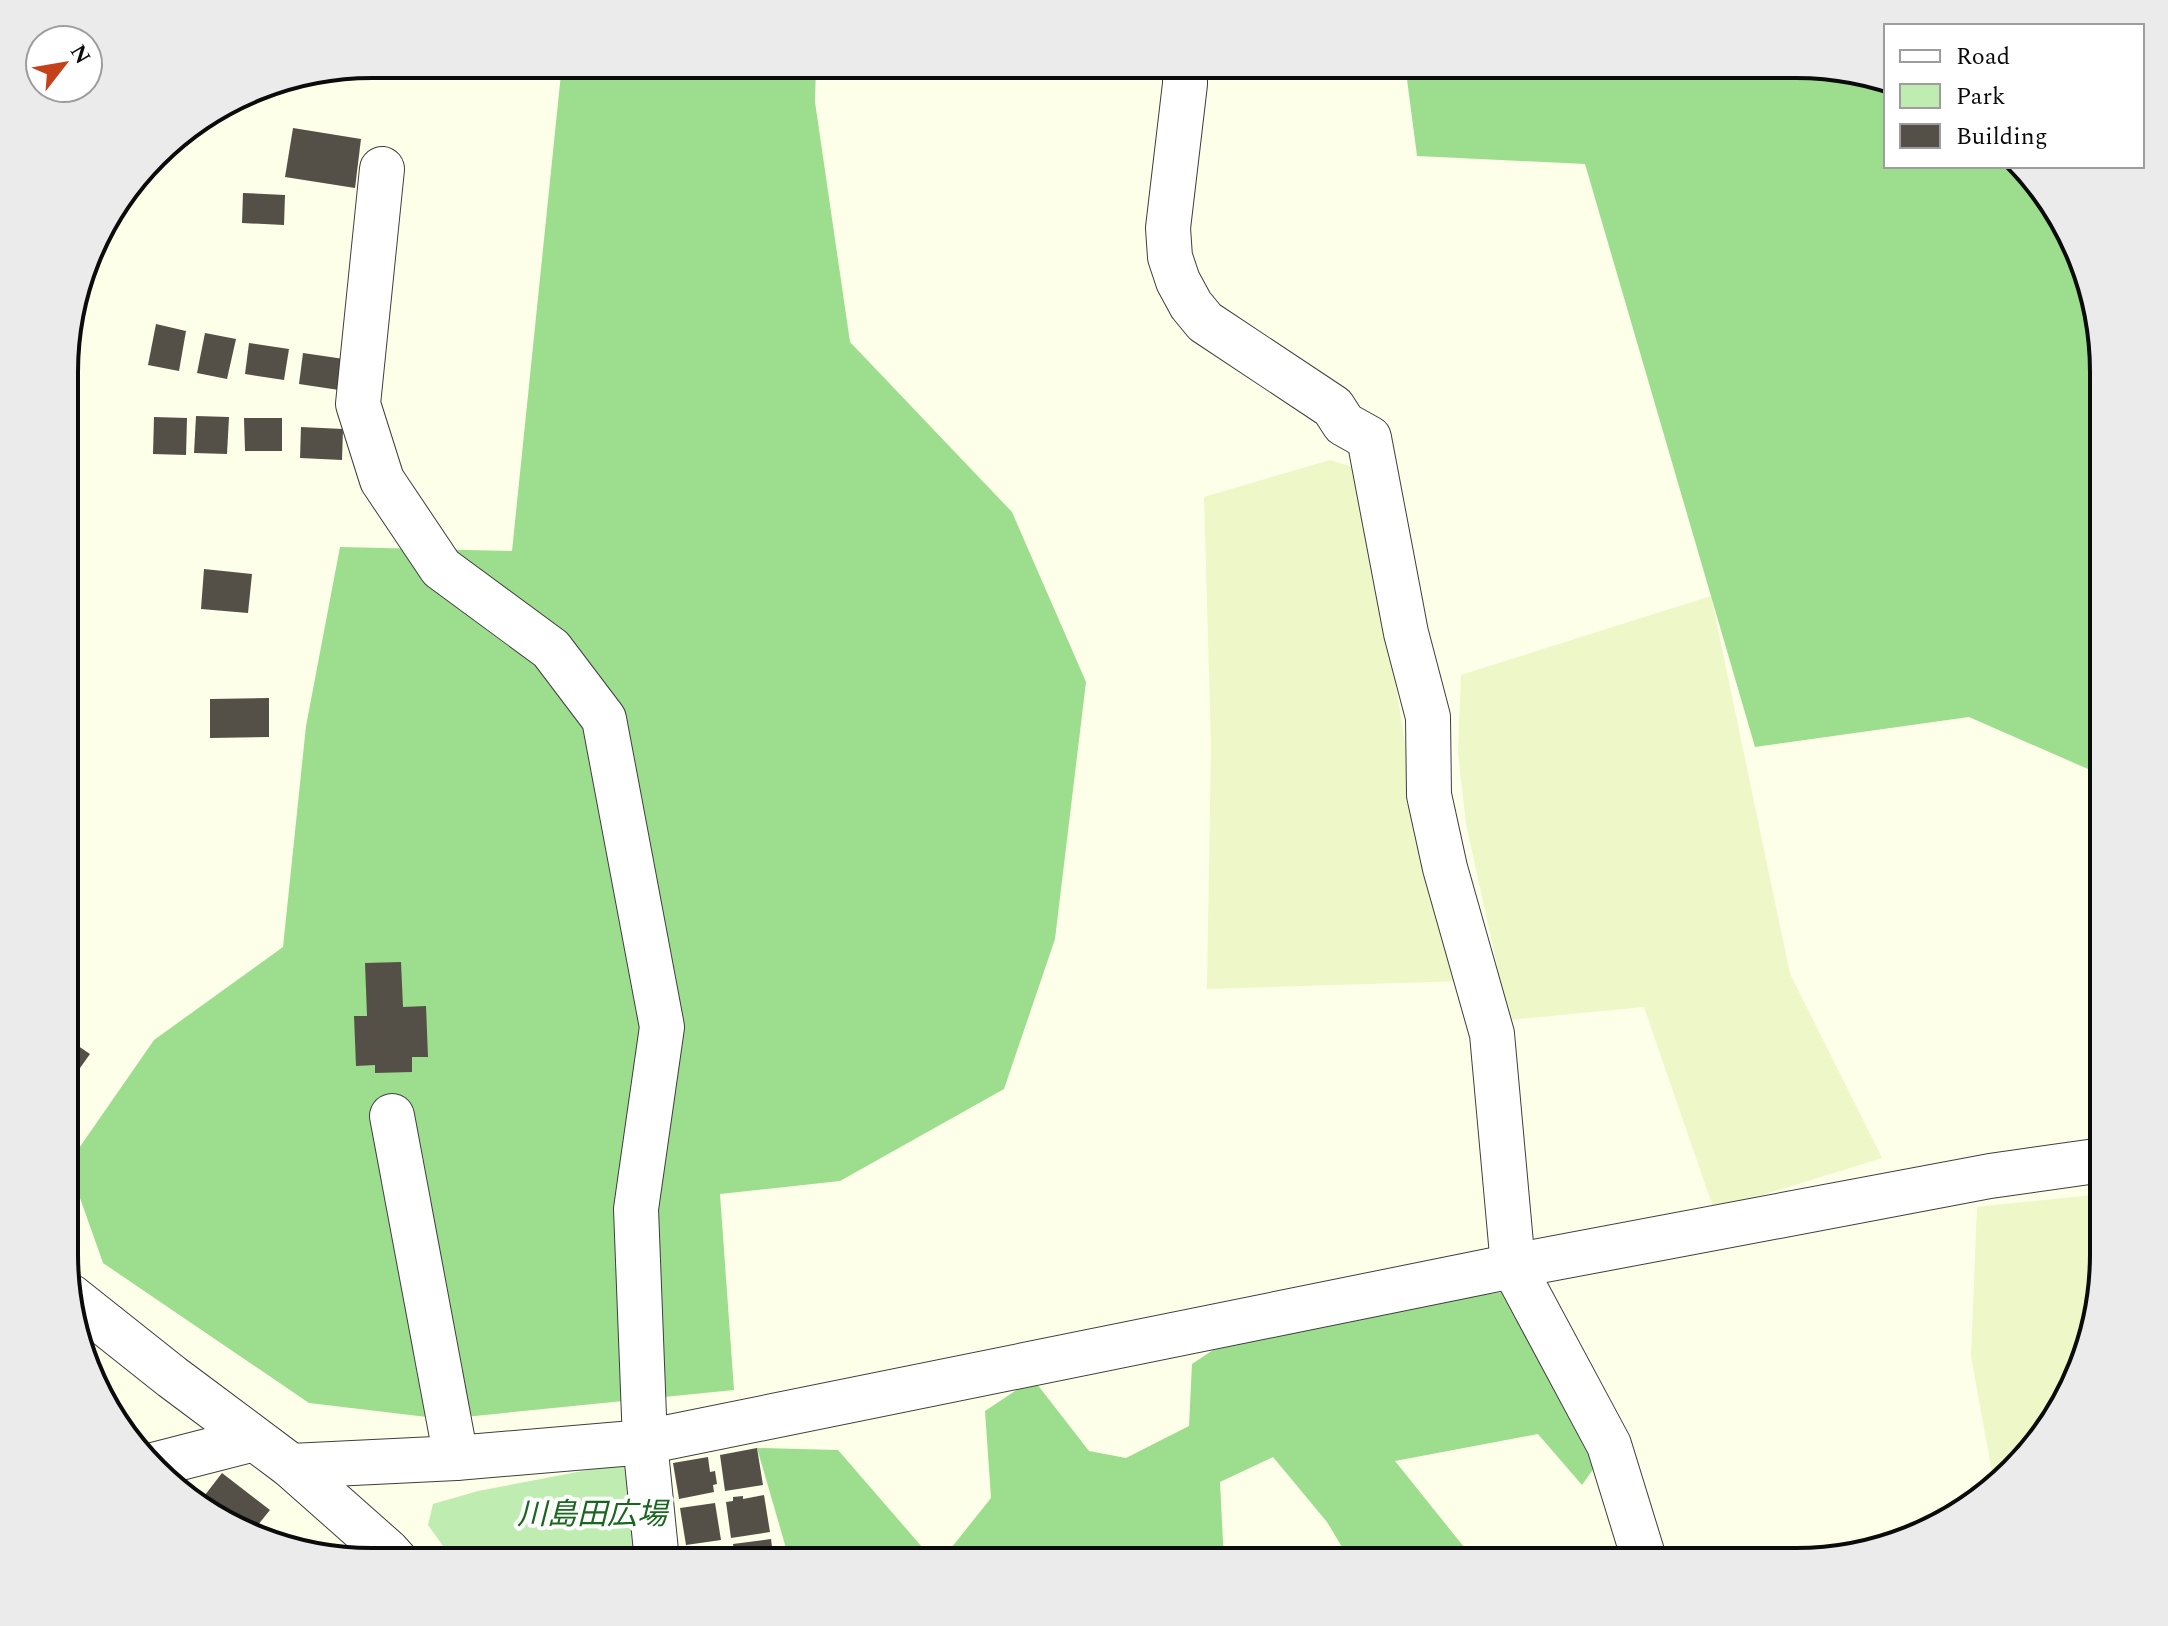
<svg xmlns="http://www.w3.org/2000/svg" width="2168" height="1626" viewBox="0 0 2168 1626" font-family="Spectral,'Noto Sans JP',serif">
  <rect width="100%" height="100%" fill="#fdffe9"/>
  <g fill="#eef7c7">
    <path d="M1330,460L1353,467L1365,487L1408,763L1406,800L1465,981L1207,989L1211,745L1204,497Z"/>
    <path d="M1711,596L1790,974L1882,1158L1714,1210L1644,1007L1509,1020L1466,824L1458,752L1461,675Z"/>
    <path d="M2103,1194V1275L2080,1372L2028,1457L1994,1483L1971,1356L1977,1207Z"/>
  </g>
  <path fill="#bfecb0" d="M635,1461L643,1561H454L428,1525L433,1504L478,1491Z"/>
  <g fill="#9cde8e">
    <path d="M562,64H816L815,102L850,342L1012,512L1086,682L1055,939L1004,1089L840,1181L720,1194L734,1390L444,1419L309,1403L103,1263L68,1164L154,1040L283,947L306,726L340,547L512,551Z"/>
    <path d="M1405,64L1816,65L1886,81V166H2019L2072,236L2104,372V776L1969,717L1755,747L1585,164L1417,156Z"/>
    <path d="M1510,1291L1599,1461L1582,1485L1538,1434L1395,1461L1476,1562H1351L1327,1522L1273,1457L1220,1482L1224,1562H940L991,1498L985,1411L1033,1379L1089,1451L1126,1458L1189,1426L1192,1364L1243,1330Z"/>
    <path d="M757,1448L838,1450L935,1562H790Z"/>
  </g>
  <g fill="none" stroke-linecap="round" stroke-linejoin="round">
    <path stroke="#2b63d7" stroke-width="11" d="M99,1376L107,1405"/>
  </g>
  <g fill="#545047">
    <path d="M293,128L361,139L355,188L285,177Z"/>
    <path d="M243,193L285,195L284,225L242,223Z"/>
    <path d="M83,286L84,323H70L82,286Z"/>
    <path d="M156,324L186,331L179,371L148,365Z"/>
    <path d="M205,333L236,339L227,379L197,373Z"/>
    <path d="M249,343L289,349L284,380L245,374Z"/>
    <path d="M303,353L344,359L339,390L299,384Z"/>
    <path d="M196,416L229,417L227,454L194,453Z"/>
    <path d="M154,417L187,418L186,455L153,454Z"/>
    <path d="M244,418H282V451H245Z"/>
    <path d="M301,427L343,429L342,460L300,458Z"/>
    <path d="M66,461L80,462L77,501L66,500Z"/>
    <path d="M204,569L252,574L248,613L201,609Z"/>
    <path d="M269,698V737L210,738V699Z"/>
    <path d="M401,962L403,1007L426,1006L428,1057H412V1072L375,1073V1065L356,1066L354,1016H367L365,963Z"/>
    <path d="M65,1037L90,1054L65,1089Z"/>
    <path d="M757,1448L763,1485L725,1491L720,1455Z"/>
    <path d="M708,1457L710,1472L715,1471L717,1484L713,1485L714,1492L679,1499L673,1463Z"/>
    <path d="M222,1473L270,1510L249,1536L198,1504Z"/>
    <path d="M764,1495L770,1532L731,1538L726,1502L733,1501V1497L743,1496V1499Z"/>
    <path d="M715,1503L721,1540L686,1545L680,1508Z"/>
    <path d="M771,1539L774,1562H735L733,1544Z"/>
    <path d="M721,1547L723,1562H689L687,1551Z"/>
  </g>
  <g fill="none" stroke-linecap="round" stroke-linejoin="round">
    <g stroke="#3e3e3e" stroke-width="46">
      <g id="minor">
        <path d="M1185,64V84L1168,228L1170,257L1178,281L1191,305L1205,322L1333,407L1344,424L1369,438L1406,633L1428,717L1429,795L1445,868L1492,1034L1513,1266L1609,1445L1645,1562"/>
        <path d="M382,169L358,404L382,480L441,568L551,649L604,719L662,1027L636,1209L645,1442L657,1561"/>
        <path d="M392,1116L456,1458"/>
        <path d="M70,1296L172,1377L291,1466L387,1551L396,1561"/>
        <path d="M153,1465L254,1439"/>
        <path d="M291,1466L456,1458L645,1442L1513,1266L1990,1176L2103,1160"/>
      </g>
    </g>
    <use href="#minor" stroke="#fff" stroke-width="44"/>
  </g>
  <g text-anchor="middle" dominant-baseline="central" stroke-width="8" stroke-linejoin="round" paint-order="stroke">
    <g font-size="30" font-style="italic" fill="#18671d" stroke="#fff">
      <text x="592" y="1515">川島田広場</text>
    </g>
  </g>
  <path d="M0 0H2168V1626H0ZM372 78H1796A294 294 0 0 1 2090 372V1254A294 294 0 0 1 1796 1548H372A294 294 0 0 1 78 1254V372A294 294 0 0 1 372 78Z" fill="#ebebeb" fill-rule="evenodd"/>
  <path fill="none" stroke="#0b0b0b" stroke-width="4" d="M372 78H1796A294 294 0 0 1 2090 372V1254A294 294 0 0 1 1796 1548H372A294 294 0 0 1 78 1254V372A294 294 0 0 1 372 78Z"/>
  <rect x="1884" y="24" width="260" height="144" fill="#ffffff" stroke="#9d9d9d" stroke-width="2"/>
  <rect x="1900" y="50" width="40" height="12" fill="#ffffff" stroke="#9d9d9d" stroke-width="2"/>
  <text x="1956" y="64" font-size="24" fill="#0b0b0b">Road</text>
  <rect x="1900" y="84" width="40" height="24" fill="#bfecb0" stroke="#9d9d9d" stroke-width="2"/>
  <text x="1956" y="104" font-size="24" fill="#0b0b0b">Park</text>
  <rect x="1900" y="124" width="40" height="24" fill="#545047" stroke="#9d9d9d" stroke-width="2"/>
  <text x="1956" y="144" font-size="24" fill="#0b0b0b">Building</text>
  <g transform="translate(64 64) rotate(59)"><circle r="38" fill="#ffffff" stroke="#9d9d9d" stroke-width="2"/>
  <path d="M0-6L14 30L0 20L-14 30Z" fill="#c4411a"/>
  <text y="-12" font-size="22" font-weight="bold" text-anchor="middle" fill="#0b0b0b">N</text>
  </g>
</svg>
